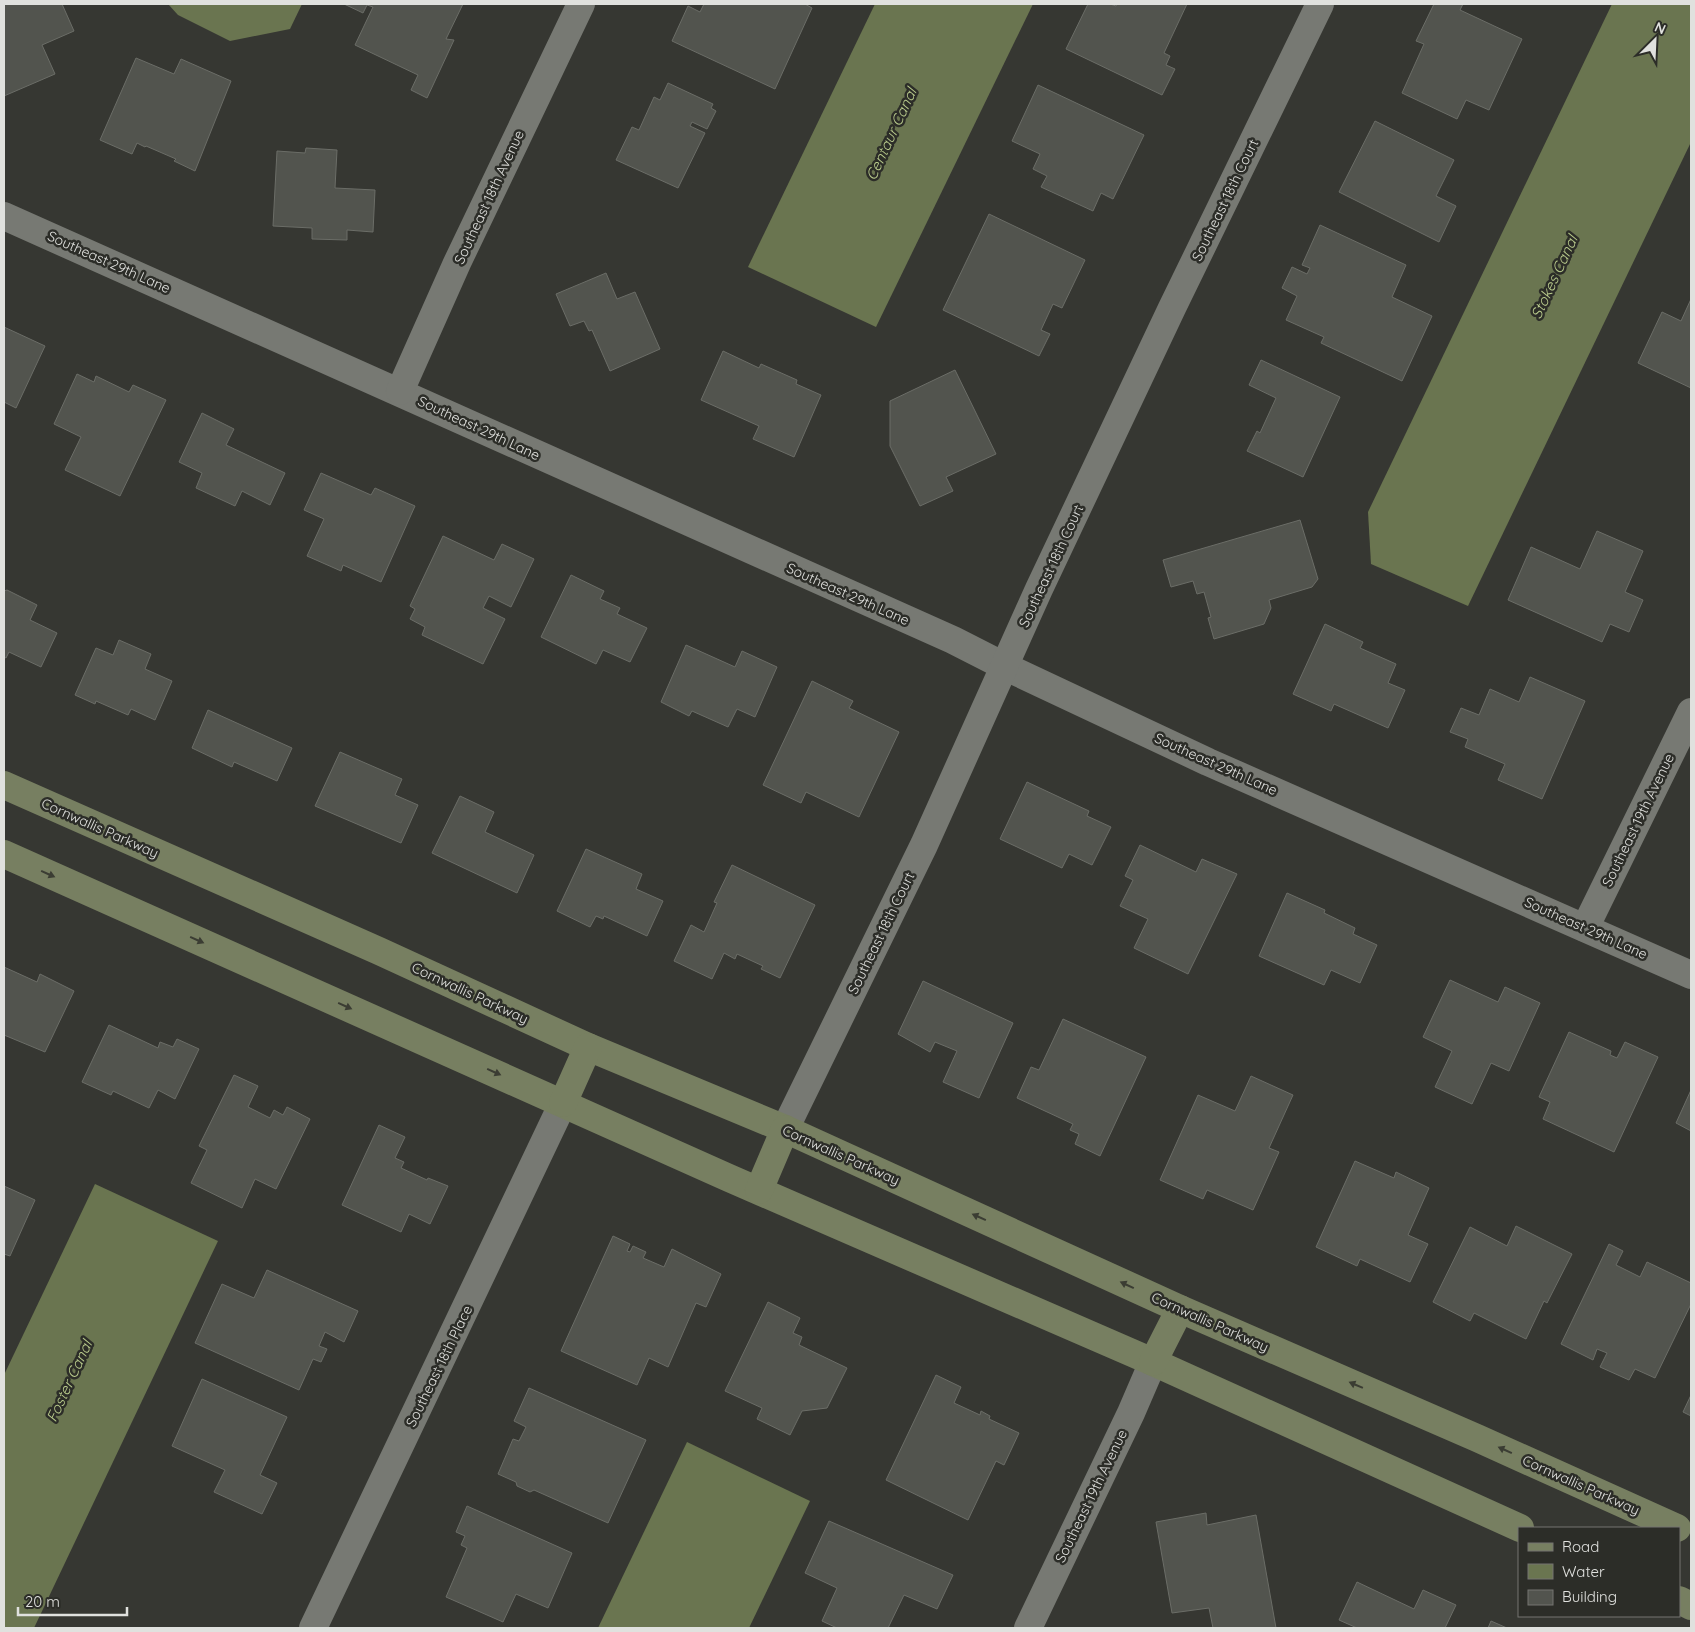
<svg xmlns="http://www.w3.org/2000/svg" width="1695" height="1632" viewBox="0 0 1695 1632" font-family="Quicksand,sans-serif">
  <rect width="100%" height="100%" fill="#363732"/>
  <g fill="#6a7550">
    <path d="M168,4H302L290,29L230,41L178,15Z"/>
    <path d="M875,4H1033L876,327L748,267Z"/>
    <path d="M1612,4H1691V142L1468,606L1371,564L1368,512Z"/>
    <path d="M95,1184L218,1241L34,1628H4V1375Z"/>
    <path d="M687,1442L810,1501L749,1628H598Z"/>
  </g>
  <g fill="#52544e" stroke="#6b6d67">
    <path d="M4,4H62L74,31L42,45L55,74L4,96Z"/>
    <path d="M344,4H463L446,39L454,40L427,98L411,90L418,75L355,45L373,7L367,5L363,13Z"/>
    <path d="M704,4H805L812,8L775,89L672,41L688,6L700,12Z"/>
    <path d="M1088,4H1110L1116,6L1117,4H1187L1164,53L1170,56L1166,65L1175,69L1162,95L1066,49Z"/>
    <path d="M1434,4H1463L1460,10L1522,39L1489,110L1466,100L1457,119L1402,93L1424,44L1416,41Z"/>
    <path d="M136,58L174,74L181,59L231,81L195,171L174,161L176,159L146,146L145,147L137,143L132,154L100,140Z"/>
    <path d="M668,83L713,104L711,108L716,111L707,129L692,122L690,126L705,133L678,188L616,160L632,127L639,130L654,97L660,100Z"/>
    <path d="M1038,85L1144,135L1113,199L1101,193L1093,211L1041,187L1047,176L1033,169L1040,154L1012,141Z"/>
    <path d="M1375,121L1454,160L1436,196L1456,206L1439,242L1339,192Z"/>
    <path d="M306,148L337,150L335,188L375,190L373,232L347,230V240L312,239V228L273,226L277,151L305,153Z"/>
    <path d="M989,214L1085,260L1062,308L1053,304L1041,330L1050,334L1039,356L943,310Z"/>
    <path d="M1320,225L1406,265L1392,297L1432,316L1402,381L1321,343L1324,337L1286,320L1297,296L1282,288L1292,267L1307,274L1310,268L1302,265Z"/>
    <path d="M606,273L617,299L635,292L660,349L610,371L592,330L589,331L584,321L570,326L556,294Z"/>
    <path d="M1691,299V388L1638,363L1662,312L1681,321Z"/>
    <path d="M4,327L45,346L16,408L4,402Z"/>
    <path d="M723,351L759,368L761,364L797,380L796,384L821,395L794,457L753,439L759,426L701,400Z"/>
    <path d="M1261,360L1340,397L1303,477L1247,451L1257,431L1260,433L1276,398L1249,385Z"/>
    <path d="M955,370L996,454L946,477L953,491L920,506L890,446V401Z"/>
    <path d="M77,374L94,382L96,376L129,392L133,385L166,400L120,496L65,470L81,437L54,424Z"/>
    <path d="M202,413L234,429L226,445L285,473L270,505L242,491L235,506L196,488L202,473L179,462Z"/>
    <path d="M321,473L371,495L375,488L415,506L381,582L343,565L341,571L307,556L324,519L304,510Z"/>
    <path d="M1300,520L1318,579L1312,587L1269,600L1271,608L1264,624L1214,639L1208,618L1211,617L1204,592L1197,594L1193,581L1171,587L1163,560Z"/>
    <path d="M1597,531L1643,551L1625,592L1643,600L1629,632L1610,624L1602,642L1508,600L1531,547L1580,569Z"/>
    <path d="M443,536L494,560L502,544L534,559L511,607L489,596L483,608L505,619L483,664L422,635L425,627L410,619L415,609L410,606Z"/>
    <path d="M571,575L604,591L600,599L620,608L617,614L647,628L630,662L603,650L596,664L541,637Z"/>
    <path d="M7,590L37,605L30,620L57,633L41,667L9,652L6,658L4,657V591Z"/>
    <path d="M1325,624L1363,642L1360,648L1396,664L1388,683L1405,690L1388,728L1334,704L1331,711L1293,694Z"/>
    <path d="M119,640L151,654L145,669L172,681L155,720L131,709L128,715L96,701L95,704L75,695L96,648L113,655Z"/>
    <path d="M686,645L735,667L742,651L777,667L755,717L737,709L728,727L692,711L689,716L661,702Z"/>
    <path d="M1530,677L1585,701L1542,799L1498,780L1505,764L1465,747L1468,739L1450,732L1461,708L1479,715L1490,689L1519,702Z"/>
    <path d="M812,681L853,701L849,708L899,732L859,817L806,792L801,803L763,785Z"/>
    <path d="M208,710L292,748L277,781L234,762L232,767L192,748Z"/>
    <path d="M340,752L402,779L395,795L418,805L401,843L315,806Z"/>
    <path d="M1027,782L1089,811L1087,816L1111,827L1092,865L1069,854L1062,868L1000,839Z"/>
    <path d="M460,796L494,812L485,832L534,855L517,893L432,853Z"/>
    <path d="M1140,845L1196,872L1202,859L1237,874L1188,974L1134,948L1148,919L1120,906L1133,880L1125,876Z"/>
    <path d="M586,849L642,874L636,889L663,901L647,936L604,916L603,919L596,916L590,927L557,911Z"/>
    <path d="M732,865L815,905L780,978L761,969L763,966L737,954L735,959L724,953L712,979L674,961L691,925L704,932L717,903L714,902Z"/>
    <path d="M1287,893L1325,910L1324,913L1355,928L1353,934L1377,945L1360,983L1331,970L1324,985L1259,956Z"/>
    <path d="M4,967L37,982L40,974L74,991L45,1052L4,1035Z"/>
    <path d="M1450,980L1498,1002L1505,987L1540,1003L1509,1071L1491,1063L1472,1104L1435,1087L1452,1051L1423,1037Z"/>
    <path d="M923,981L1013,1023L979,1098L943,1082L957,1051L935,1042L930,1052L898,1034Z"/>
    <path d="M1063,1019L1146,1057L1100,1156L1075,1144L1079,1134L1070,1130L1073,1124L1017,1098L1031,1067L1039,1070Z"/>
    <path d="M109,1025L158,1048L160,1042L173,1047L177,1039L199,1049L175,1099L158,1090L149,1108L113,1091L111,1095L82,1082Z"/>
    <path d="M1569,1032L1611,1051L1610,1055L1617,1058L1625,1042L1658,1057L1614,1152L1543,1119L1550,1102L1539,1097Z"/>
    <path d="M234,1075L258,1086L248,1107L270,1118L274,1110L283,1115L287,1107L310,1119L276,1189L255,1179L242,1208L191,1183L207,1150L199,1146Z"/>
    <path d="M1251,1076L1293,1095L1269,1148L1279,1152L1253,1210L1207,1190L1203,1199L1160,1180L1198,1095L1235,1111Z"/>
    <path d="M1691,1090V1131L1676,1123Z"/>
    <path d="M379,1125L405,1137L395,1158L404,1162L401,1168L427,1180L428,1178L448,1186L430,1224L409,1214L401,1232L342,1205Z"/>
    <path d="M1355,1161L1394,1178L1396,1172L1429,1188L1408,1235L1428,1244L1410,1282L1360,1259L1357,1266L1316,1247Z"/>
    <path d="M4,1186L35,1200L10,1256L4,1254Z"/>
    <path d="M1516,1226L1572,1254L1547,1303L1544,1301L1526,1339L1474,1313L1470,1321L1433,1302L1470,1227L1507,1246Z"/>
    <path d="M613,1236L630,1244L627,1251L630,1252L633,1246L646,1252L643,1258L664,1267L672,1249L721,1274L706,1307L696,1303L668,1367L649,1358L637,1385L561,1351Z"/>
    <path d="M1609,1244L1623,1251L1616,1265L1640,1277L1647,1262L1691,1283V1304L1655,1378L1635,1369L1629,1380L1600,1367L1607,1353L1597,1349L1593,1360L1561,1344Z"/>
    <path d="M267,1270L358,1311L344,1342L325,1332L319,1346L327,1349L321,1362L313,1359L299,1390L195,1343L222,1284L254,1298Z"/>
    <path d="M768,1302L800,1318L793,1333L802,1337L799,1345L847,1368L827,1408L802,1411L790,1435L757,1419L762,1408L725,1391Z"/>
    <path d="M936,1375L961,1387L954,1403L980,1415L981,1411L990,1416L989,1419L1019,1433L1004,1465L996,1461L968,1520L886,1480Z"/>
    <path d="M202,1379L287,1417L260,1475L277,1483L262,1514L214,1492L225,1470L172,1446Z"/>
    <path d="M529,1388L646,1440L608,1523L534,1490L530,1492L517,1486L516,1482L498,1474L513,1439L519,1441L526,1427L514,1421Z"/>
    <path d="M1691,1395V1416L1683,1412Z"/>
    <path d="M467,1506L572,1553L548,1608L516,1594L503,1622L446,1597L467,1548L461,1545L465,1536L456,1532Z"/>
    <path d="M1206,1513L1207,1525L1256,1515L1276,1628H1213L1209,1608L1172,1613L1156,1522Z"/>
    <path d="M829,1521L953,1575L937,1609L904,1595L888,1628H837L822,1621L837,1588L805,1573Z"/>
    <path d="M1357,1582L1414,1609L1423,1590L1456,1605L1445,1628H1357L1339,1620Z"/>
    <path d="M1491,1621L1507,1628H1488Z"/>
  </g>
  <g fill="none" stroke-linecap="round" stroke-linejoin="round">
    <g stroke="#777973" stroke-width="28">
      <path d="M4,216L953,640L1006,667L1208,762L1691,975"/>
      <path d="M400,391L457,263L581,4"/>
      <path d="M1585,928L1691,712"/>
      <path d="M785,1129L924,845L1039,589L1172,308L1320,4"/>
      <path d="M313,1628L563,1103"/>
      <path d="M1028,1628L1131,1413L1153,1362"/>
    </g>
    <g stroke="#777f61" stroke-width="28">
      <path d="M4,785L379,951L588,1047L785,1129L1180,1309L1477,1438L1677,1528"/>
      <path d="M4,854L729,1178L1153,1362L1520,1528"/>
      <path d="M563,1103L588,1047"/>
      <path d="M759,1190L785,1129"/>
      <path d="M1153,1362L1180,1309"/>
      <path d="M1679,1600L1691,1606"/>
    </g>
  </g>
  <defs><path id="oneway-solid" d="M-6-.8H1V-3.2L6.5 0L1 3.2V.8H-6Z" transform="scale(1.25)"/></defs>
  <g fill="#3b3d33">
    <use href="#oneway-solid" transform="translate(48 874) rotate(24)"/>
    <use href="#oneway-solid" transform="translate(197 940) rotate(24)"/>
    <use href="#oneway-solid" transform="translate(345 1006) rotate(24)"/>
    <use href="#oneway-solid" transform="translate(494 1072) rotate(24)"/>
    <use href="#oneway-solid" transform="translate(979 1217) rotate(-156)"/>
    <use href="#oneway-solid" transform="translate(1127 1285) rotate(-155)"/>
    <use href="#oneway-solid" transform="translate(1356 1385) rotate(-157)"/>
    <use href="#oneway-solid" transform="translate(1505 1450) rotate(-156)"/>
  </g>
  <g text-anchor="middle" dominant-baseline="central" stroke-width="5" stroke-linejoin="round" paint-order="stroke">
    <g font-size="14" fill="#e0e1de" stroke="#2c2d28">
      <text transform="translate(489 197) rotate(-65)">Southeast 18th Avenue</text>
      <text transform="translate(1225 200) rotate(-64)">Southeast 18th Court</text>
      <text transform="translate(109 262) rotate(24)">Southeast 29th Lane</text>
      <text transform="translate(479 428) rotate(25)">Southeast 29th Lane</text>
      <text transform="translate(1051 566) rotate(-65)">Southeast 18th Court</text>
      <text transform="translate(848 594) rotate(24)">Southeast 29th Lane</text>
      <text transform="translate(1216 764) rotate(24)">Southeast 29th Lane</text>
      <text transform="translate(1638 820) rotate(-64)">Southeast 19th Avenue</text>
      <text transform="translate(100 828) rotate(24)">Cornwallis Parkway</text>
      <text transform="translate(1586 928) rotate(24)">Southeast 29th Lane</text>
      <text transform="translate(881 933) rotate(-64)">Southeast 18th Court</text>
      <text transform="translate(470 993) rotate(25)">Cornwallis Parkway</text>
      <text transform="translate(841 1155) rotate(24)">Cornwallis Parkway</text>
      <text transform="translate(1210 1322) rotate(24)">Cornwallis Parkway</text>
      <text transform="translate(439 1366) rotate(-64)">Southeast 18th Place</text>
      <text transform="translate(1581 1485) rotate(24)">Cornwallis Parkway</text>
      <text transform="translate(1091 1496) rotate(-64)">Southeast 19th Avenue</text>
    </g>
    <g font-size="15" font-style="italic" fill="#bacc8d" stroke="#2c2d28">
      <text transform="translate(891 134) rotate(-65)">Centaur Canal</text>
      <text transform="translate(1554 277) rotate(-65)">Stokes Canal</text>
      <text transform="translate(69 1381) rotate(-65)">Foster Canal</text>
    </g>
  </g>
  <rect width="1695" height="1632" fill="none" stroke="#e0e1de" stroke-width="10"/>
  <rect x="1518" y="1527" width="162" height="90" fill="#2c2d28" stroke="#747571"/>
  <rect x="1528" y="1543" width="25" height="8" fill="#777f61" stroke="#747571"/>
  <text x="1562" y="1552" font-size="15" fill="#e0e1de">Road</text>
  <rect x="1528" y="1564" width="25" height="15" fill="#6a7550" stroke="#747571"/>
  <text x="1562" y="1577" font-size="15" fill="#e0e1de">Water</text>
  <rect x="1528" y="1590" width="25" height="15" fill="#52544e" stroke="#747571"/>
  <text x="1562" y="1602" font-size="15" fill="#e0e1de">Building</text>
  <g transform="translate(1655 40) rotate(24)" stroke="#2c2d28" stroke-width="4" paint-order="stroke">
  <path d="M0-4L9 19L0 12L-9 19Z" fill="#e0e1de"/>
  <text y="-8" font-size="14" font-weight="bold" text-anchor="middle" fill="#e0e1de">N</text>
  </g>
  <path d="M18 1607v8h109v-8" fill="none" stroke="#e0e1de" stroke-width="2.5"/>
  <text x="25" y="1607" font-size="15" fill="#e0e1de" stroke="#2c2d28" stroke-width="4" paint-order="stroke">20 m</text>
</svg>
